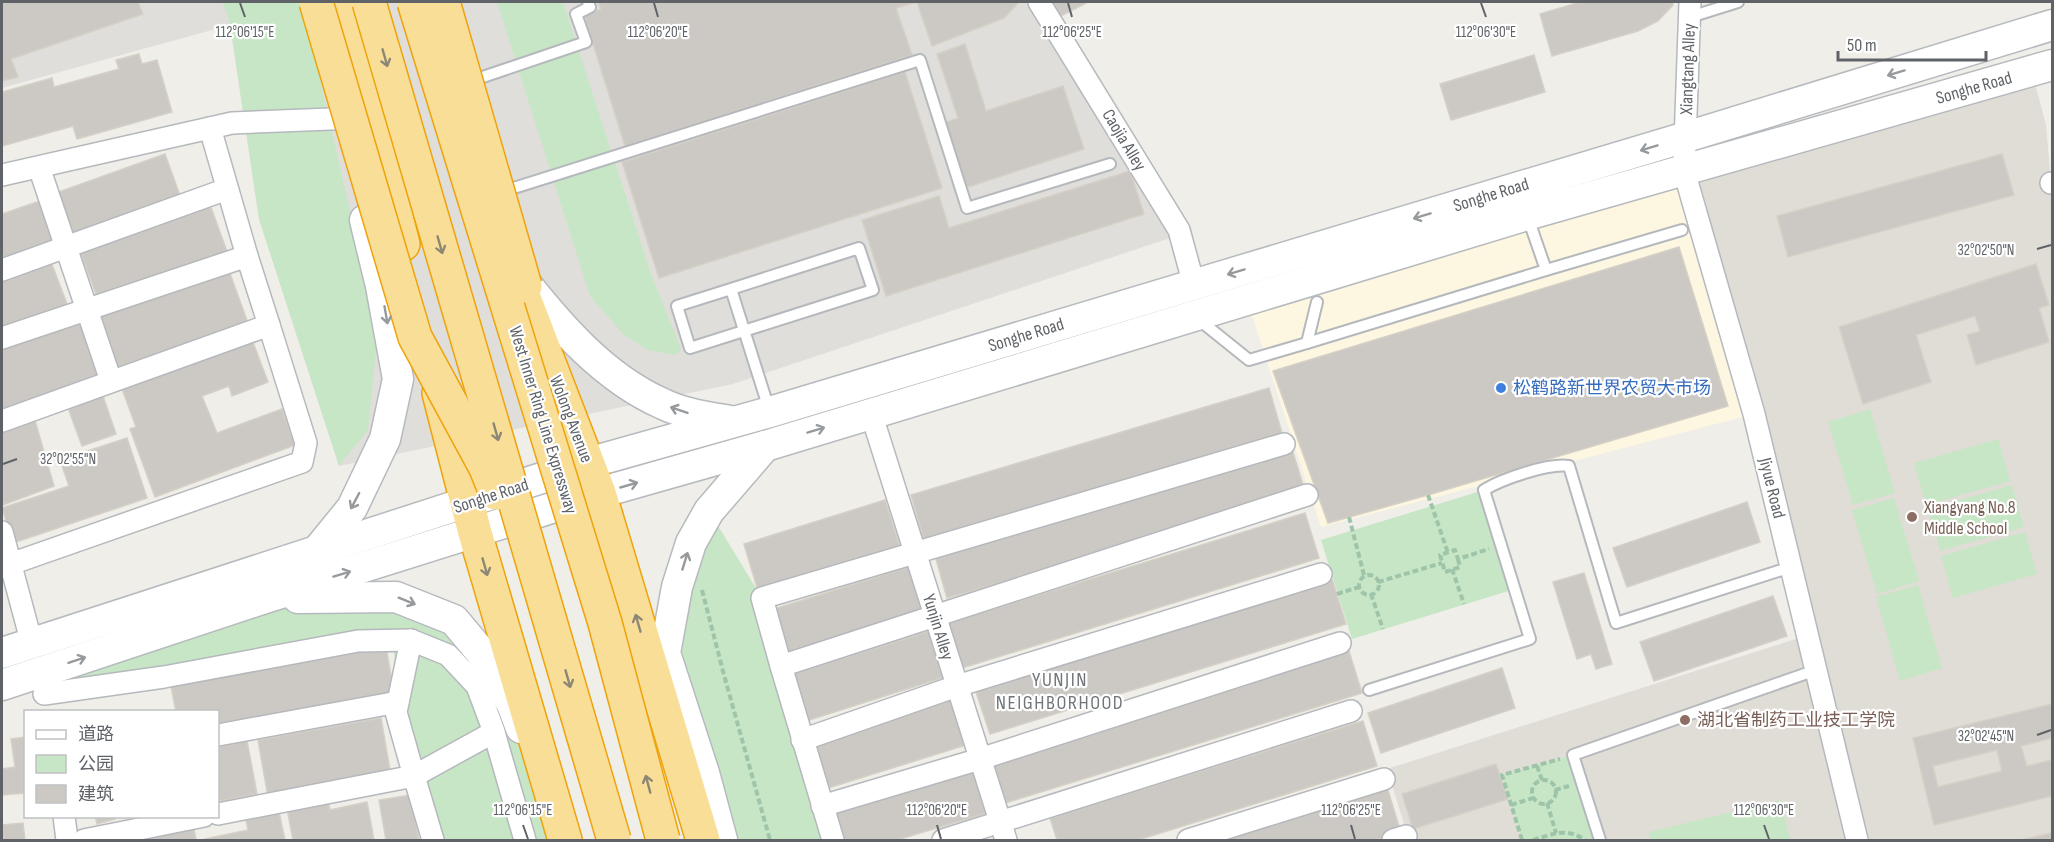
<svg xmlns="http://www.w3.org/2000/svg" width="2054" height="842" viewBox="0 0 2054 842" font-family="'Sofia Sans Condensed','Noto Sans SC',sans-serif">
  <rect width="100%" height="100%" fill="#f0eee8"/>
  <path fill="#fdf6e1" d="M1696,176L1754,414L1321,527L1247,300Z"/>
  <path fill="#e0deda" d="M2,2H1028L1176,236L733,384L339,466L259,219L230,25L2,88Z"/>
  <path fill="#e0ddd6" d="M2032,72L2046,125L2052,194V840H1409L1387,769L1802,637L1684,171Z"/>
  <g fill="#c7e6c6">
    <path d="M223,2H302L378,332L368,430L339,466L259,219L230,24Z"/>
    <path d="M497,2H563L651,274L681,349L675,355L648,350L623,334L590,296Z"/>
    <path d="M1870,409L1895,493L1853,505L1828,422Z"/>
    <path d="M1998,439L2010,481L1926,505L1914,463Z"/>
    <path d="M2012,485L2024,527L1940,551L1928,509Z"/>
    <path d="M1484,490L1515,589L1352,639L1321,540Z"/>
    <path d="M1894,498L1919,581L1877,594L1852,510Z"/>
    <path d="M709,511L762,598L833,840H722L665,653Z"/>
    <path d="M2025,532L2037,574L1953,598L1941,556Z"/>
    <path d="M1918,585L1942,668L1900,681L1876,597Z"/>
    <path d="M396,597L480,651L565,840H433L398,702L393,640L44,694L41,672L265,598Z"/>
    <path d="M1573,755L1600,840H1522L1502,775Z"/>
    <path d="M1781,800L1790,840H1651L1649,832Z"/>
  </g>
  <g fill="#ccc9c4" stroke="#d5d0c6" stroke-width="1.5" fill-rule="evenodd">
    <path d="M2,2H138L143,14L11,59L18,77L2,81Z"/>
    <path d="M598,2H1019L1004,18L932,46L917,2L896,8L912,55L625,146L584,15L601,9Z"/>
    <path d="M1045,2H1088L1055,19Z"/>
    <path d="M1580,2H1673V5L1658,21L1638,31L1552,56L1540,14Z"/>
    <path d="M965,44L986,111L1063,86L1084,149L965,188L944,123L958,118L937,54Z"/>
    <path d="M139,54L142,64L157,60L172,112L77,139L73,126L2,146V92L52,78L54,87L119,69L116,60Z"/>
    <path d="M1534,55L1545,92L1451,120L1440,84Z"/>
    <path d="M905,72L942,188L659,278L622,162Z"/>
    <path d="M165,154L182,201L73,240L56,193Z"/>
    <path d="M2002,154L2014,195L1788,257L1777,216Z"/>
    <path d="M1130,171L1144,214L886,296L862,220L939,196L949,228Z"/>
    <path d="M40,201L55,246L2,264V214Z"/>
    <path d="M209,202L228,254L99,302L80,251Z"/>
    <path d="M1679,247L1728,406L1428,495L1328,523L1273,371Z"/>
    <path d="M51,262L69,309L2,334V280Z"/>
    <path d="M2036,264L2049,305L2039,308L2049,342L1976,365L1967,335L1980,331L1975,316L1916,335L1931,382L1863,404L1839,327Z"/>
    <path d="M228,268L248,323L118,370L99,316Z"/>
    <path d="M83,323L101,377L2,413V349Z"/>
    <path d="M251,337L268,382L232,396L229,386L202,396L217,433L282,409L295,445L155,497L130,429L136,427L121,386Z"/>
    <path d="M1269,388L1282,433L924,540L911,495Z"/>
    <path d="M102,393L116,434L82,446L67,405Z"/>
    <path d="M34,417L54,486L3,505L2,430Z"/>
    <path d="M127,438L147,498L13,543L2,508L69,486L60,460Z"/>
    <path d="M1291,446L1305,491L947,598L934,552Z"/>
    <path d="M885,500L900,547L758,591L744,544Z"/>
    <path d="M1747,502L1760,542L1627,587L1613,548Z"/>
    <path d="M1305,513L1319,558L962,668L948,623Z"/>
    <path d="M915,565L930,611L788,656L774,609Z"/>
    <path d="M1584,573L1612,664L1596,669L1591,654L1577,659L1553,582Z"/>
    <path d="M1332,579L1346,624L990,734L975,689Z"/>
    <path d="M1773,596L1787,636L1654,681L1640,642Z"/>
    <path d="M933,630L948,676L806,721L792,674Z"/>
    <path d="M386,647L394,693L218,725V712H176L171,686Z"/>
    <path d="M1348,648L1362,693L1005,803L991,758Z"/>
    <path d="M1502,668L1515,708L1381,753L1368,713Z"/>
    <path d="M951,698L966,745L825,789L810,743Z"/>
    <path d="M2052,704V738L2021,746L2027,766L2052,760V796L1934,825L1913,738ZM1997,750L2002,771L1938,787L1933,766Z"/>
    <path d="M381,718L391,776L268,797L258,740Z"/>
    <path d="M1363,721L1377,766L1138,840H1057L1050,818Z"/>
    <path d="M26,737V793L2,795V769L15,767L11,739Z"/>
    <path d="M247,741L257,794L220,801L218,785V747Z"/>
    <path d="M1496,764L1508,799L1413,829L1402,794Z"/>
    <path d="M975,765L990,812L897,840H843L834,810Z"/>
    <path d="M1387,787L1401,833L1375,840H1214Z"/>
    <path d="M327,795L330,810L367,802L374,840H293L286,803Z"/>
    <path d="M410,795L419,840H386L379,800Z"/>
    <path d="M277,803L285,840H206L205,839L248,830L244,810Z"/>
    <path d="M95,816H114L115,819L97,824Z"/>
    <path d="M23,823L25,840H2V825Z"/>
    <path d="M194,829L196,840H145V838Z"/>
    <path d="M2052,833V840H2021Z"/>
  </g>
  <g fill="none" stroke-linecap="round" stroke-linejoin="round">
    <g stroke="#b5b8bc" stroke-width="14">
      <g id="lane">
        <path d="M1690,17L1738,2"/>
        <path d="M468,82L586,42L576,14L590,7L588,2"/>
        <path d="M501,192L920,60L967,208L1110,164"/>
        <path d="M1546,270L1682,230"/>
        <path d="M731,289L677,306L690,348L873,290L859,248L731,289L769,409"/>
        <path d="M1317,302L1307,343L1546,270L1528,218"/>
        <path d="M1198,319L1249,360L1307,343"/>
        <path d="M1369,690L1530,639L1484,490C1502,479 1548,463 1569,466L1616,623L1791,567"/>
        <path d="M1600,840L1573,755L1816,670"/>
      </g>
    </g>
    <g stroke="#b5b8bc" stroke-width="24">
      <g id="street">
        <path d="M1039,2L1179,230L1194,285"/>
        <path d="M1690,2L1684,171L1754,414L1857,840"/>
        <path d="M210,128L247,256"/>
        <path d="M39,167L111,381"/>
        <path d="M2,175L232,123L356,118"/>
        <path d="M2051,183H2052"/>
        <path d="M2,270L227,189"/>
        <path d="M2,338L247,256L269,325"/>
        <path d="M871,413L1006,840"/>
        <path d="M2,421L269,325L306,443L302,462L2,567"/>
        <path d="M2,532L32,644"/>
        <path d="M411,640L448,655L477,686L493,729L525,840"/>
        <path d="M781,666L762,598L1284,444"/>
        <path d="M44,694L164,677L358,641L411,640L396,712L414,776L494,732"/>
        <path d="M218,735L398,702"/>
        <path d="M802,740L957,686L1321,574"/>
        <path d="M822,806L980,759L1340,643"/>
        <path d="M218,814L414,776L433,840"/>
        <path d="M64,816L67,840"/>
        <path d="M84,840L204,816"/>
        <path d="M833,840L781,666L1307,495"/>
        <path d="M943,840L1351,711"/>
        <path d="M1188,840L1384,779"/>
        <path d="M1393,840L1406,836"/>
      </g>
    </g>
    <g stroke="#b6babe" stroke-width="33">
      <g id="secondary">
        <path d="M520,276C559,326 604,378 663,404C684,414 707,417 730,421"/>
        <path d="M317,551L352,508L385,439L398,379L381,286L365,220"/>
        <path d="M298,598L396,597L454,620L480,651L512,704L521,728"/>
        <path d="M2,653L588,463L770,412L1686,137L2052,25"/>
        <path d="M2,685L265,598L599,493L765,446L1527,215L2052,65"/>
        <path d="M722,840L704,773L665,653L677,587L691,543L709,511L765,446"/>
      </g>
    </g>
    <g stroke="#eea30a" stroke-width="36">
      <g id="highway">
        <path d="M341,2L403,244"/>
        <path d="M509,259L599,493L703,840"/>
        <path d="M439,393L475,533L565,840"/>
      </g>
    </g>
    <g stroke="#9ec5a9" stroke-width="4" stroke-dasharray="6 3" stroke-linecap="butt">
      <path d="M1428,495L1448,553"/>
      <path d="M1349,517L1364,575"/>
      <path d="M1458,559L1460,567L1445,572L1440,555L1455,550L1458,559L1489,549"/>
      <path d="M1452,569L1464,604"/>
      <circle cx="1369" cy="585" r="10"/>
      <path d="M1378,582L1442,563"/>
      <path d="M702,590L724,675L770,840"/>
      <path d="M1337,594L1359,587"/>
      <path d="M1371,594L1383,629"/>
      <path d="M1537,766L1542,780"/>
      <circle cx="1544" cy="792" r="12"/>
      <path d="M1555,790L1569,786"/>
      <path d="M1547,803L1556,833"/>
      <path d="M1511,805L1533,798"/>
      <path d="M1522,840L1502,775L1560,759"/>
      <path d="M1533,840C1554,834 1565,827 1585,840"/>
    </g>
    <use href="#lane" stroke="#fff" stroke-width="10"/>
    <use href="#street" stroke="#fff" stroke-width="21"/>
    <use href="#secondary" stroke="#fff" stroke-width="30"/>
    <use href="#highway" stroke="#f9de97" stroke-width="33"/>
    <g stroke="#eea30a" stroke-width="36" stroke-linecap="butt">
      <g id="highway-bridge">
        <path d="M316,2L415,337L486,468L496,493"/>
        <path d="M369,2L614,840"/>
        <path d="M414,2L605,623L663,840"/>
        <path d="M443,2L525,286"/>
      </g>
    </g>
    <use href="#highway-bridge" stroke="#f9de97" stroke-width="33"/>
  </g>
  <defs><path id="oneway-shaft" d="M-6 0H5M1.5-3L5.5 0L1.5 3" fill="none" stroke-width="1.6" stroke-linecap="round" stroke-linejoin="round" transform="scale(1.5)"/></defs>
  <g stroke="#8d8875">
    <use href="#oneway-shaft" transform="translate(385 58) rotate(74)"/>
    <use href="#oneway-shaft" transform="translate(440 245) rotate(74)"/>
    <use href="#oneway-shaft" transform="translate(496 432) rotate(74)"/>
    <use href="#oneway-shaft" transform="translate(485 567) rotate(74)"/>
    <use href="#oneway-shaft" transform="translate(638 623) rotate(-106)"/>
    <use href="#oneway-shaft" transform="translate(568 679) rotate(74)"/>
    <use href="#oneway-shaft" transform="translate(648 784) rotate(-105)"/>
  </g>
  <g stroke="#979a9c">
    <use href="#oneway-shaft" transform="translate(1896 73) rotate(163)"/>
    <use href="#oneway-shaft" transform="translate(1649 148) rotate(163)"/>
    <use href="#oneway-shaft" transform="translate(1422 216) rotate(163)"/>
    <use href="#oneway-shaft" transform="translate(1236 272) rotate(163)"/>
    <use href="#oneway-shaft" transform="translate(386 315) rotate(80)"/>
    <use href="#oneway-shaft" transform="translate(679 410) rotate(-161)"/>
    <use href="#oneway-shaft" transform="translate(816 430) rotate(-17)"/>
    <use href="#oneway-shaft" transform="translate(629 485) rotate(-16)"/>
    <use href="#oneway-shaft" transform="translate(355 501) rotate(118)"/>
    <use href="#oneway-shaft" transform="translate(685 561) rotate(-73)"/>
    <use href="#oneway-shaft" transform="translate(342 574) rotate(-17)"/>
    <use href="#oneway-shaft" transform="translate(407 601) rotate(22)"/>
    <use href="#oneway-shaft" transform="translate(77 660) rotate(-18)"/>
  </g>
  <path fill="none" stroke="#5f6367" stroke-width="2" d="M240,3L245,17M654,3L658,17M1068,3L1072,17M1481,3L1486,17M2037,249L2051,245M3,464L17,459M2037,735L2051,730M523,825L528,839M937,825L941,839M1351,825L1355,839M1764,825L1769,839"/>
  <circle fill="#3f7fe0" stroke="#fff" stroke-width="2" cx="1501" cy="388" r="6"/>
  <g fill="#8d6e63" stroke="#fff" stroke-width="2">
    <circle cx="1912" cy="517" r="6"/>
    <circle cx="1685" cy="720" r="6"/>
  </g>
  <g text-anchor="middle" dominant-baseline="central" stroke-width="4.5" stroke-linejoin="round" paint-order="stroke">
    <g font-size="18" fill="#5f6367" stroke="#fff">
      <text transform="translate(1688 69) rotate(-88)">Xiangtang Alley</text>
      <text transform="translate(1974 88) rotate(-16)">Songhe Road</text>
      <text transform="translate(1124 140) rotate(59)">Caojia Alley</text>
      <text transform="translate(1491 195) rotate(-17)">Songhe Road</text>
      <text transform="translate(1026 335) rotate(-17)">Songhe Road</text>
      <text transform="translate(571 419) rotate(69)">Wolong Avenue</text>
      <text transform="translate(543 420) rotate(73)">West Inner Ring Line Expressway</text>
      <text transform="translate(1772 488) rotate(76)">Jiyue Road</text>
      <text transform="translate(491 496) rotate(-18)">Songhe Road</text>
      <text transform="translate(938 627) rotate(73)">Yunjin Alley</text>
    </g>
    <g font-size="18" fill="#366cbe" stroke="#fff" text-anchor="start">
      <text x="1513" y="388">松鹤路新世界农贸大市场</text>
    </g>
    <g font-size="18" fill="#785e54" stroke="#fff" text-anchor="start">
      <text x="1924" y="507">Xiangyang No.8<tspan x="1924" dy="21">Middle School</tspan></text>
      <text x="1697" y="720">湖北省制药工业技工学院</text>
    </g>
    <g font-size="20" letter-spacing="1.5" fill="#707579" stroke="#fff">
      <text x="1060" y="680">YUNJIN<tspan x="1060" dy="23">NEIGHBORHOOD</tspan></text>
    </g>
  </g>
  <g font-size="15" text-anchor="middle" fill="#5f6367" stroke="#fff" stroke-width="4.5" stroke-linejoin="round" paint-order="stroke">
    <text x="245" y="37">112°06'15"E</text>
    <text x="1486" y="37">112°06'30"E</text>
    <text x="658" y="37">112°06'20"E</text>
    <text x="1072" y="37">112°06'25"E</text>
    <text x="1986" y="255">32°02'50"N</text>
    <text x="68" y="464">32°02'55"N</text>
    <text x="1986" y="741">32°02'45"N</text>
    <text x="523" y="815">112°06'15"E</text>
    <text x="937" y="815">112°06'20"E</text>
    <text x="1351" y="815">112°06'25"E</text>
    <text x="1764" y="815">112°06'30"E</text>
  </g>
  <rect width="2054" height="842" fill="none" stroke="#5f6367" stroke-width="6"/>
  <rect x="24" y="710" width="195" height="108" fill="#ffffff" stroke="#bfc1c2" stroke-width="1.5"/>
  <rect x="36" y="730" width="30" height="9" fill="#ffffff" stroke="#bfc1c2" stroke-width="1.5"/>
  <text x="78" y="740" font-size="18" fill="#5f6367">道路</text>
  <rect x="36" y="755" width="30" height="18" fill="#c7e6c6" stroke="#bfc1c2" stroke-width="1.5"/>
  <text x="78" y="770" font-size="18" fill="#5f6367">公园</text>
  <rect x="36" y="785" width="30" height="18" fill="#ccc9c4" stroke="#bfc1c2" stroke-width="1.5"/>
  <text x="78" y="800" font-size="18" fill="#5f6367">建筑</text>
  <path d="M1838 51v9h148v-9" fill="none" stroke="#5f6367" stroke-width="3"/>
  <text x="1847" y="51" font-size="18" fill="#5f6367" stroke="#ffffff" stroke-width="4.5" paint-order="stroke">50 m</text>
</svg>
